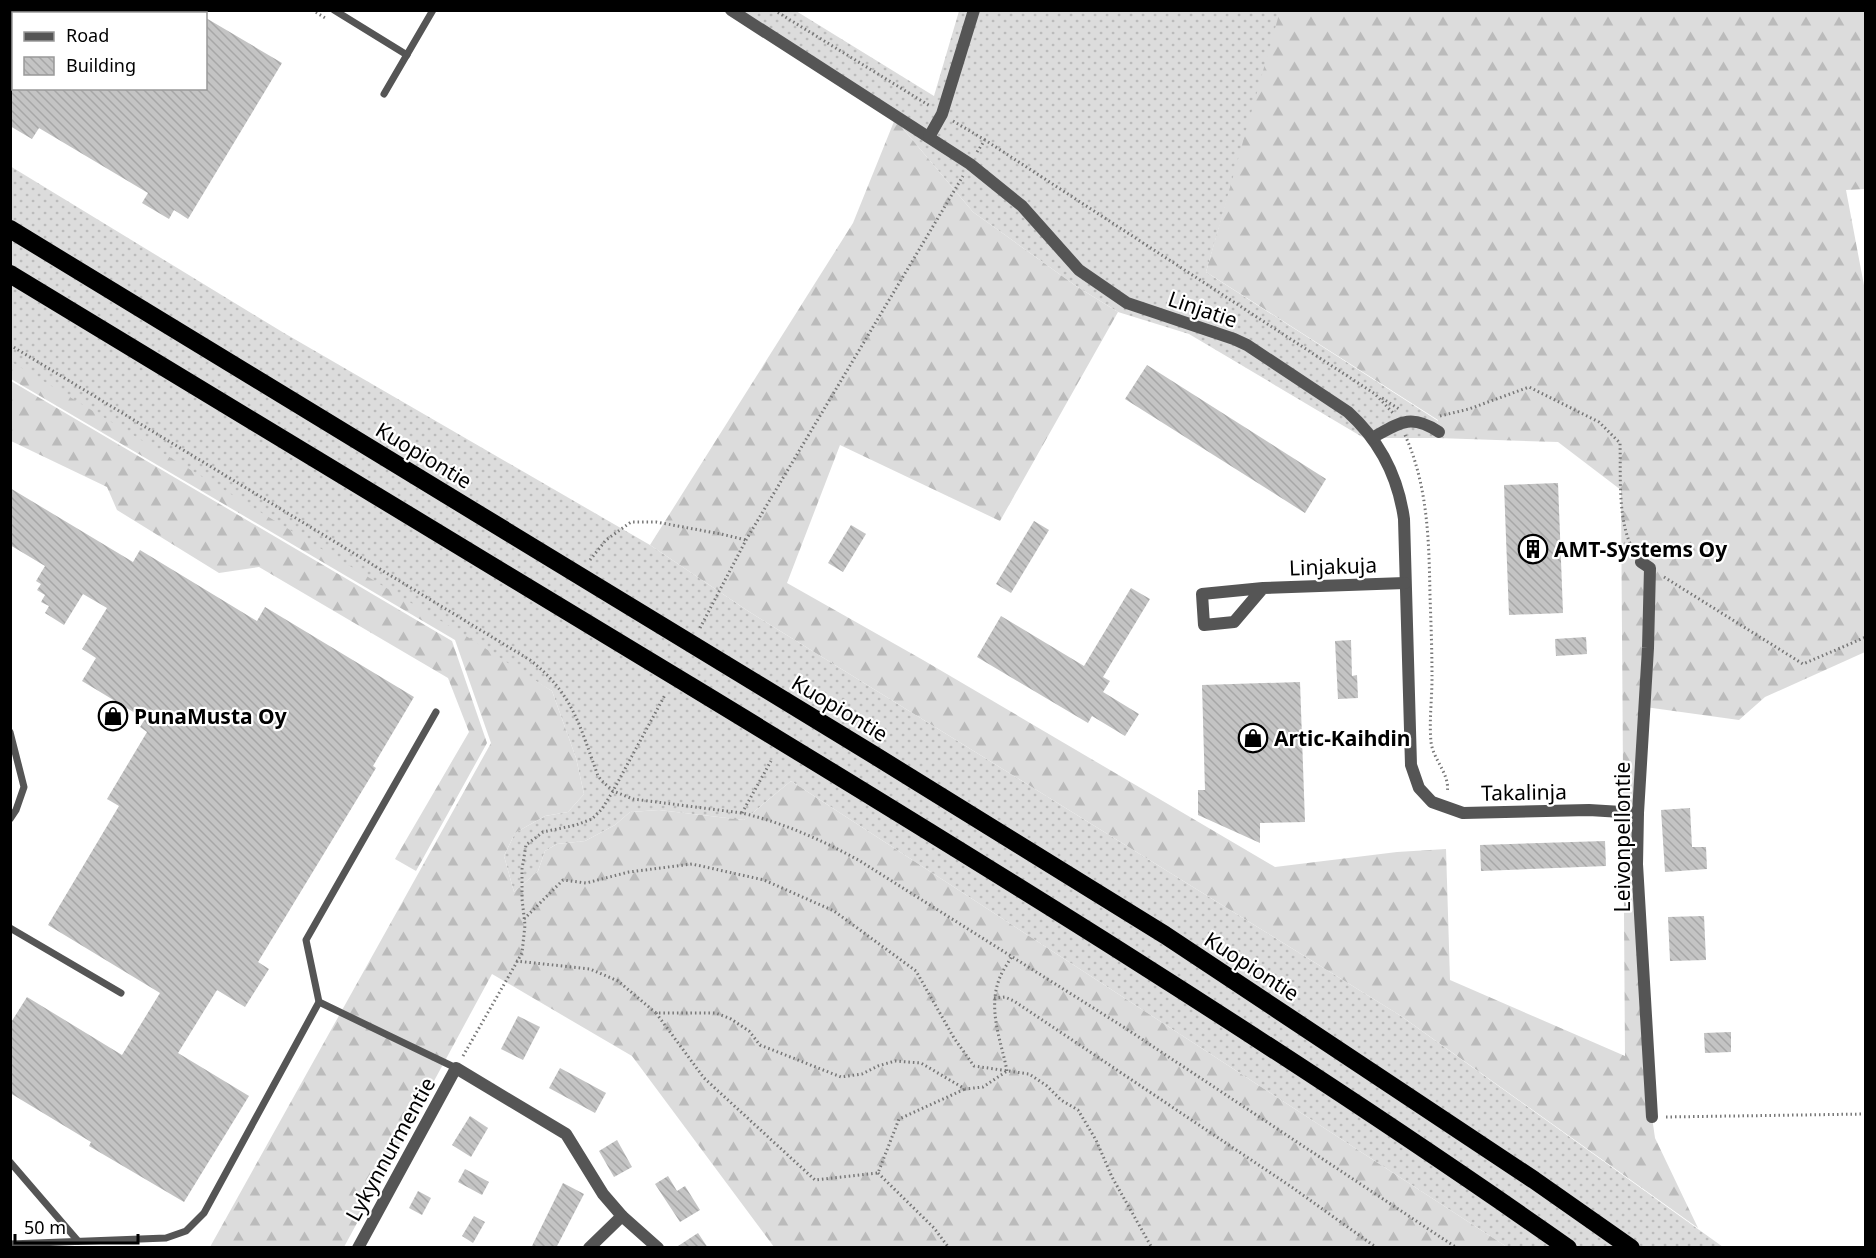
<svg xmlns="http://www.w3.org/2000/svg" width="1876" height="1258" viewBox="0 0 1876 1258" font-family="'Noto Sans',sans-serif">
  <defs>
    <pattern id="grass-dots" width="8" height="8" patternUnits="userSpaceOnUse" patternTransform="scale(1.5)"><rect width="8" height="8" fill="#dcdcdc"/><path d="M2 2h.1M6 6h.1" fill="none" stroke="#bbb" stroke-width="1.8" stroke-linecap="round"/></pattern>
    <pattern id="forest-firs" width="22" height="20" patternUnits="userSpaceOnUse" patternTransform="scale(1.5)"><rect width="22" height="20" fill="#dcdcdc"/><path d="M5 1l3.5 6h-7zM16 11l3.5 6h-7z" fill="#bbb"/></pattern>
    <pattern id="building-back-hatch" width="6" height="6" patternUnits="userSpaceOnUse" patternTransform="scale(1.5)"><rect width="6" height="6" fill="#c4c4c4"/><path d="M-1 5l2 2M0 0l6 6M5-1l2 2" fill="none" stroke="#a7a7a7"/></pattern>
  </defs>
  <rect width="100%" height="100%" fill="#fff"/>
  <g fill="url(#grass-dots)">
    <path d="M723,11H796L934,96L959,11H1282L1206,272L1438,421L1437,438H1364L1189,334L1118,312L1076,286L973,212L895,119Z"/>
    <path d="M10,166L284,333L650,545L748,611L1401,1016L1723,1247H1507L791,781L744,820L659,810L630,812L615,825L585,841L557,844L545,851L538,871L514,892L504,856L515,833L545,816L568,812L584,794L576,758L552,691L11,365Z"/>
  </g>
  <g fill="url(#forest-firs)">
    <path d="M1280,11H1865V189L1846,190L1866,296L1865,652L1765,697L1739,720L1645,707L1638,813L1652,1117L1655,1138L1698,1228L1401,1016L748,611L650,545L853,223L895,119L973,212L1076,286L1118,312L1000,521L840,445L787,583L923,660L1275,867L1397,852L1446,849L1450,980L1625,1056L1621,490L1558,442L1437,438L1438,420L1206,272Z"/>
    <path d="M10,361L466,636L552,691L576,758L584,794L568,812L545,816L515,833L504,856L514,892L538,871L545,851L557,844L585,841L615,825L630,812L659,810L744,820L791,781L1507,1247H774L632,1056L492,974L344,1247H210L491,743L455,640L11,379Z"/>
    <path d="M11,381L452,641L487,743L416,871L395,859L469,732L448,678L259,567L219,573L117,510L107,487L11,441Z"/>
  </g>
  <g fill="url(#building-back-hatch)">
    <path d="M206,18L282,63L188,219L174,210L169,219L142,203L148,193L39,128L32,139L10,126V88H206Z"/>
    <path d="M1147,365L1326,479L1305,513L1125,399Z"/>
    <path d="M1558,483L1563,613L1509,615L1504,485Z"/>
    <path d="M10,488L133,562L140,550L257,621L265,607L414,697L373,766L376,768L258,962L269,969L245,1007L217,990L178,1053L249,1096L184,1202L89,1146L91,1142L10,1093V1024L27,997L122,1055L160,993L48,925L119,806L107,799L147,732L140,727L145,719L82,681L96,658L82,649L107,608L83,594L64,625L45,613L49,606L41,602L45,595L37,590L41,584L36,581L45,566L10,545Z"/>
    <path d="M1034,521L1049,530L1011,593L996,584Z"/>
    <path d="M851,525L866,534L843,572L828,563Z"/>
    <path d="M1131,588L1150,599L1103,677L1110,681L1103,692L1139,714L1125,736L1092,716L1088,723L977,657L1001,616L1084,666Z"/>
    <path d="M1586,637L1587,654L1556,656L1555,639Z"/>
    <path d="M1351,640L1352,676L1357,675L1358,698L1338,699L1335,641Z"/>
    <path d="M1300,682L1305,822L1260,823V843L1198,815V790H1205L1202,685Z"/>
    <path d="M1690,808L1692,847H1706L1707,869L1665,872L1661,810Z"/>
    <path d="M1605,841L1606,866L1481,871L1480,845Z"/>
    <path d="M1704,916L1706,960L1670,961L1668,917Z"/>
    <path d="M518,1016L540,1027L523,1060L501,1049Z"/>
    <path d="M1731,1032V1052L1705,1053L1704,1033Z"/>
    <path d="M560,1068L606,1093L595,1113L549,1088Z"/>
    <path d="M470,1116L488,1128L471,1157L452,1145Z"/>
    <path d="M617,1140L632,1167L614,1177L599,1151Z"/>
    <path d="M465,1169L489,1182L482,1195L458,1182Z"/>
    <path d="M668,1176L677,1191L685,1186L700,1210L680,1222L655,1184Z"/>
    <path d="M563,1183L584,1194L556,1248H531Z"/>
    <path d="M418,1191L431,1198L422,1215L409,1208Z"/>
    <path d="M474,1216L485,1222L473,1243L462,1236Z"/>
    <path d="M698,1233L708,1248H675Z"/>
  </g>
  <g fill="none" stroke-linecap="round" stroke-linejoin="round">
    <g stroke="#777" stroke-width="3" stroke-dasharray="1.5 3" stroke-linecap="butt">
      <path d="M312,10L327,19"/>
      <path d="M774,10L930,106"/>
      <path d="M953,121L985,140"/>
      <path d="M977,152L985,140L1375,394L1393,413"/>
      <path d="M10,345L530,660C573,693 580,727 598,776L602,781L613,791L633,799L742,813C784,823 822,840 860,861L1122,1026L1457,1248"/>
      <path d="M1382,398L1399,409"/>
      <path d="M1440,416L1469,409L1529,387L1599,422L1620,443C1621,476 1617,523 1634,551"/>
      <path d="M1405,435C1428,486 1429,541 1430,596C1431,623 1432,651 1432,678C1432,699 1429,721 1431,742C1433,760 1451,775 1447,793"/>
      <path d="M590,560L606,540L631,522H656L721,534L746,540"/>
      <path d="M1664,577L1803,664L1866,637"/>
      <path d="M700,628L746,540L963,176"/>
      <path d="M742,813L771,761"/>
      <path d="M524,919L563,880L586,883L629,872L692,864L764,880L834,911L916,971L954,1038L974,1066L1029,1074L1047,1086L1061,1100L1078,1110L1096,1140L1112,1177L1152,1248"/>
      <path d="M516,961L590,969L618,981L656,1013H716L731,1019L749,1031L760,1045L841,1077L862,1074L878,1066L895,1061L921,1063L965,1089L983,1087L1007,1071"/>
      <path d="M994,998L1005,997L1014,1001L1293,1188L1377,1248"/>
      <path d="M656,1013L704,1078L815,1180L878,1173L899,1119L965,1089"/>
      <path d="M463,1056L522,953L525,925L522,899V869L526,845L543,832L576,825L592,819L602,809L613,791L665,695"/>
      <path d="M1007,1071C1001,1040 987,1009 1000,977C1003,970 1008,963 1012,956"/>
      <path d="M1666,1117L1866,1114"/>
      <path d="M878,1173L934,1228L949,1248"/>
    </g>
    <g stroke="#555" stroke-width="7">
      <path d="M334,10L407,55"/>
      <path d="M384,94L433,10"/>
      <path d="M10,732L24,787L16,810L10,819"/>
      <path d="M10,928L121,993"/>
      <path d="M319,1002L456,1068"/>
      <path d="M10,1162L78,1241"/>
      <path d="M10,1244L166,1238L186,1231L204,1213L319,1002L306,940L436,712"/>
    </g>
    <g stroke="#555" stroke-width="12">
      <path d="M731,10L970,164L1022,206L1079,270L1127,303L1234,339L1247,345L1348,412C1380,441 1398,476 1404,519L1411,765L1419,788L1432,802L1463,813L1589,810L1638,813"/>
      <path d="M929,137L942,114L974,10"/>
      <path d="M1372,438C1399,423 1410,413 1439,432"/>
      <path d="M1641,562L1650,568L1648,648L1638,813L1637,864L1652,1117"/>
      <path d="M1263,588L1234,622L1204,625L1202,594L1263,588L1405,583"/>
      <path d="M358,1248L456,1068L566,1134L603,1194L622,1216L658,1248"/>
      <path d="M589,1248L622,1216"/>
    </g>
    <g stroke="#000" stroke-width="18">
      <path d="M10,229L874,755L1165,935L1534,1180L1631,1248"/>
      <path d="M10,274C237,411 463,548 689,685C987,866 1283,1048 1568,1248"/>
    </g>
  </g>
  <defs>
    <g id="building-ring" transform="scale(1.5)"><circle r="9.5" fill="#fff" stroke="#000" stroke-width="1.5"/><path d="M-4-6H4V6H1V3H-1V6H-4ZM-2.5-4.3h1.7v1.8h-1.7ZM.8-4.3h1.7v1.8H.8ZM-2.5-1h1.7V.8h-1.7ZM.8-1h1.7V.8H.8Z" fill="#000"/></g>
    <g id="shop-ring" transform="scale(1.5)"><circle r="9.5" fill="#fff" stroke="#000" stroke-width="1.5"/><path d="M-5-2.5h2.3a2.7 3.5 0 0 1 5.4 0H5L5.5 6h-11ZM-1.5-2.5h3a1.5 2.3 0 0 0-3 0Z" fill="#000"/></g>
  </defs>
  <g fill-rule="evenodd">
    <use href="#building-ring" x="1533" y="549"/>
    <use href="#shop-ring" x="113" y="716"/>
    <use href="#shop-ring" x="1253" y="738"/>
  </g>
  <g text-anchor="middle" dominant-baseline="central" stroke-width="4.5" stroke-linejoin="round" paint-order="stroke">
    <g font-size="21" fill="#000" stroke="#fff">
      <text transform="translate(1203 309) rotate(19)">Linjatie</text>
      <text transform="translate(424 455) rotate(31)">Kuopiontie</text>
      <text transform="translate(1333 566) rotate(-2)">Linjakuja</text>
      <text transform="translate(840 708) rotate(31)">Kuopiontie</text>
      <text transform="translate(1524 792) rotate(-1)">Takalinja</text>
      <text transform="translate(1622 837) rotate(-90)">Leivonpellontie</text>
      <text transform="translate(1252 966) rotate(33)">Kuopiontie</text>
      <text transform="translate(390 1149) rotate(-61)">Lykynnurmentie</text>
    </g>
    <g font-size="21" font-weight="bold" fill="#000" stroke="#fff" text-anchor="start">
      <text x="1554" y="549">AMT-Systems Oy</text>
      <text x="134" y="716">PunaMusta Oy</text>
      <text x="1274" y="738">Artic-Kaihdin</text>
    </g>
  </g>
  <rect width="1876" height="1258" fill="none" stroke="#000000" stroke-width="24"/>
  <rect x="12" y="12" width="195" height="78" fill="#ffffff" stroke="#999999" stroke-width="1.5"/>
  <rect x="24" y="32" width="30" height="9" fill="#555555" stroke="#999999" stroke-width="1.5"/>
  <text x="66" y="42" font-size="18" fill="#000000">Road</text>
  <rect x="24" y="57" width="30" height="18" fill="url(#building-back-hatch)" stroke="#999999" stroke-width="1.5"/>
  <text x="66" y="72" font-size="18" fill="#000000">Building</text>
  <path d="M15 1234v9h123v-9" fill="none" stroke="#000000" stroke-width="3"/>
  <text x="24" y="1234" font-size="18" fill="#000000" stroke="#ffffff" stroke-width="4.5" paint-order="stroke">50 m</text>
</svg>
